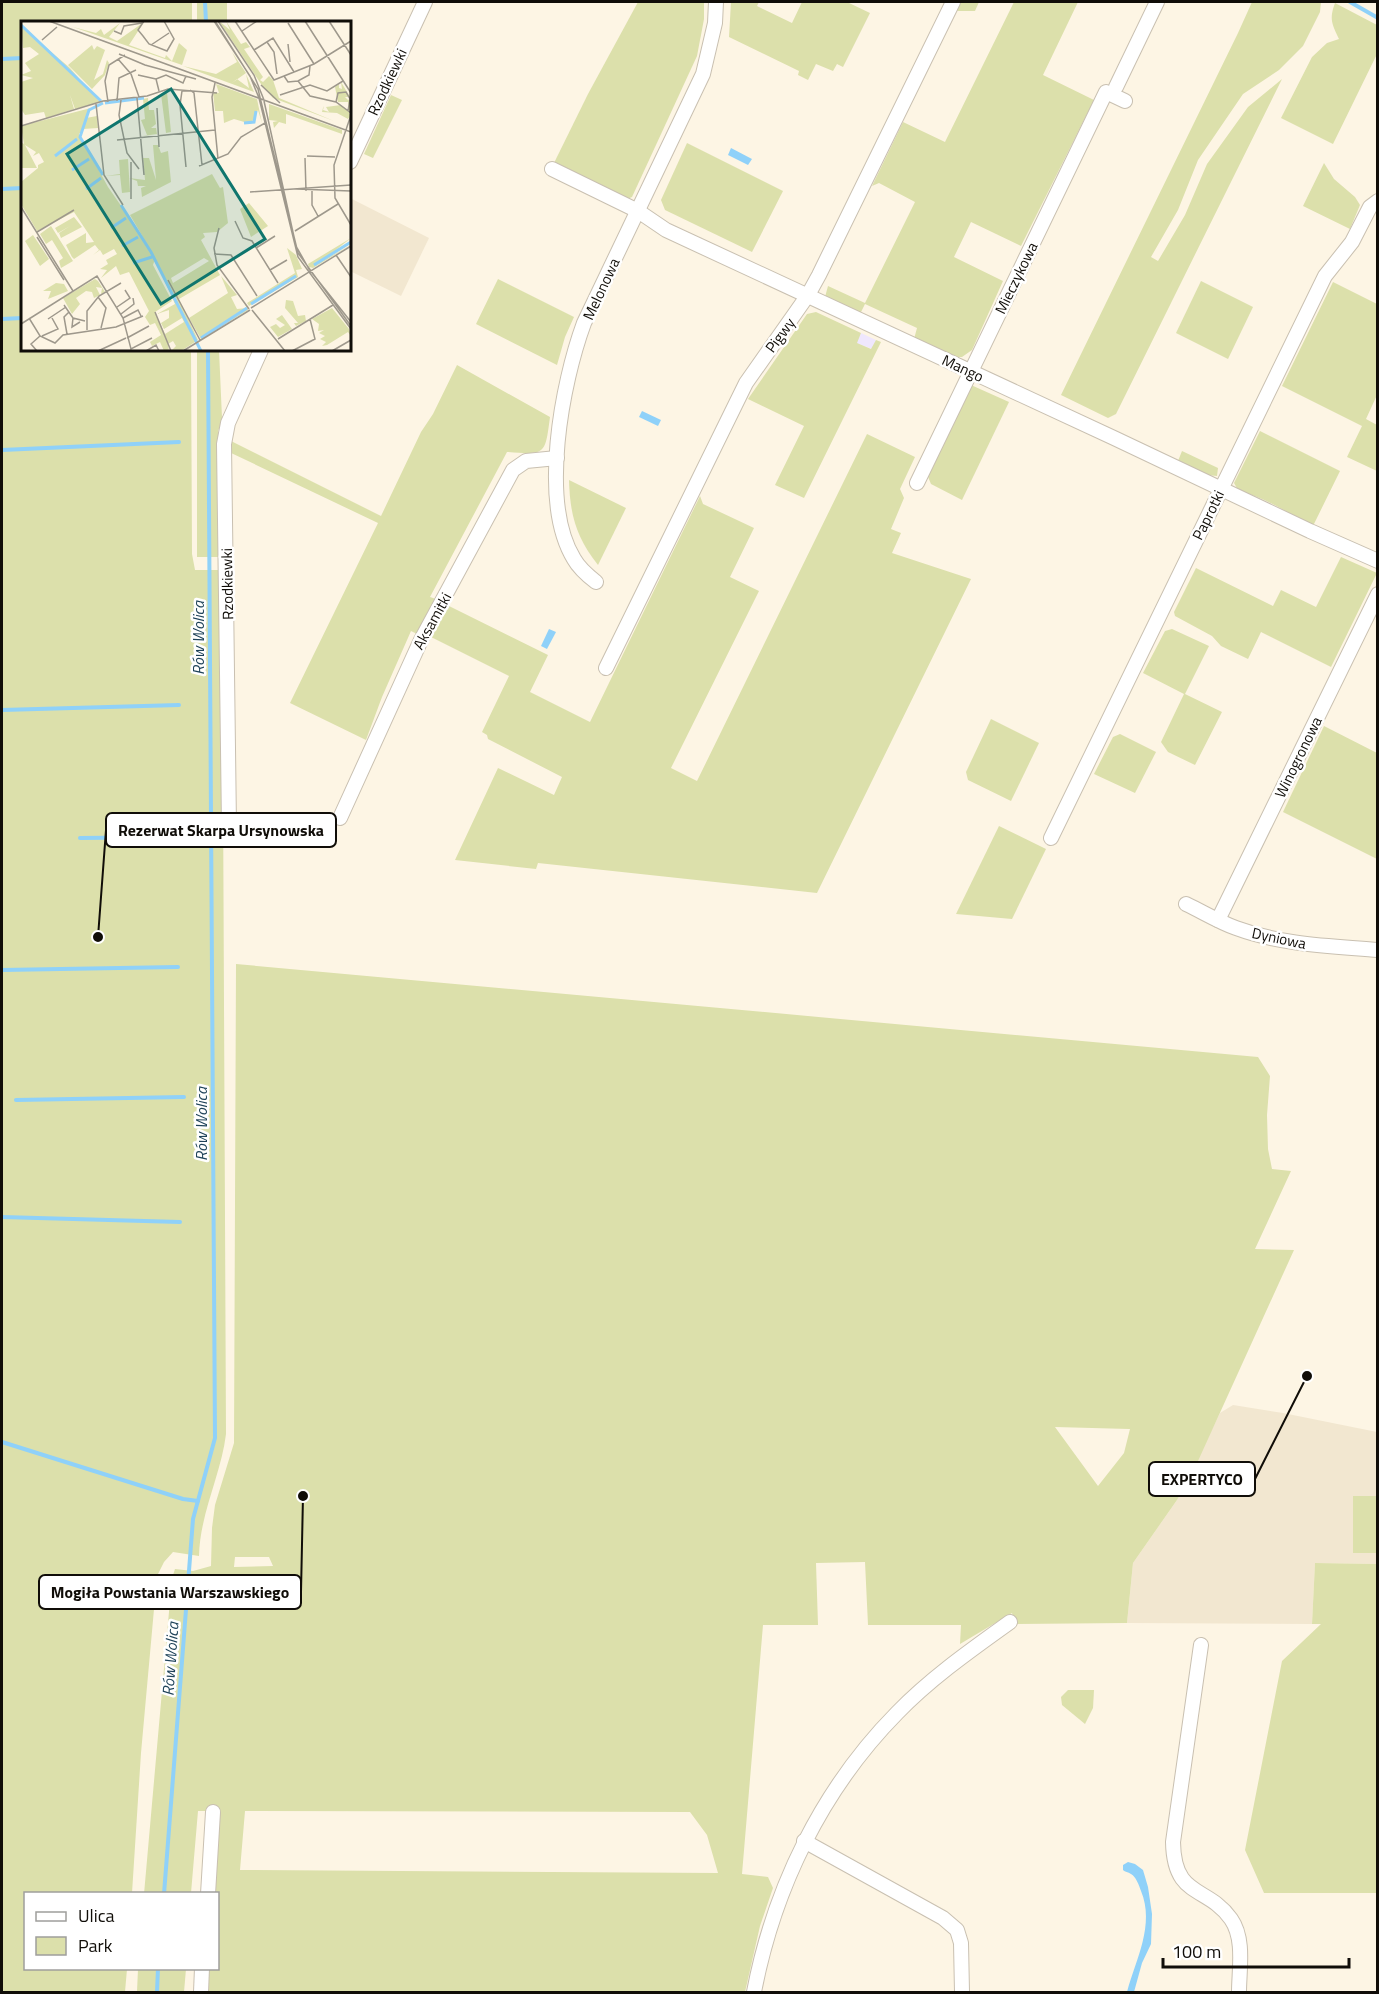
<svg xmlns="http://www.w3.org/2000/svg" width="1379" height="1994" viewBox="0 0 1379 1994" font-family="'Titillium Web',sans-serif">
  <rect width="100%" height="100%" fill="#fdf5e4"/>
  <path fill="#efe7fd" d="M861,333L876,340L872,349L856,343Z"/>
  <g fill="#f2e7d0">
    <path d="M350,198L429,238L401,296L350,271Z"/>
    <path d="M1233,1405L1283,1413L1377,1432V1564L1315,1563L1312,1624L1127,1623L1133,1563L1177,1500L1220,1413Z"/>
  </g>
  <g fill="#dce0ab" fill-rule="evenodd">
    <path d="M2,2H192V22H22V350H191L192,554L195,570H222L226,1434C221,1475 200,1513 199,1556L173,1552L164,1562L157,1576L141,1753L132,1893L26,1894V1968L127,1969L125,1992H2Z"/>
    <rect x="197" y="2" width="30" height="20"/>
    <path d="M638,2H704V19L697,56L632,197L625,200L554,163L588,94Z"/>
    <path d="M731,2H759L757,6L792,23L802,2H847L870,13L843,67L837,64L833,71L816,64L808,80L798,75L799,71L729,37Z"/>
    <path d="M958,2H979L975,11H958L954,9Z"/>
    <path d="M1014,2H1078L1043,75L1094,100L1021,246L971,222L954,257L1003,281L972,350L962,357H952L914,339L917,328L865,304L860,314L825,297L828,286L865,303L915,202L879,183L872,186L903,122L945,142Z"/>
    <path d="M1252,2H1321L1320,12L1303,46L1279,70L1243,94L1198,160L1178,210L1151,257L1158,261L1185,215L1207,164L1248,107L1282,79L1116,414L1108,418L1061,395L1238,33Z"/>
    <path d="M1335,3L1377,25V54L1333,144L1281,118L1312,57L1327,43L1339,39C1332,24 1329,19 1335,3Z"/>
    <path d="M391,95L402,100L373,158L364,154Z"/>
    <path d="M687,143L783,191L752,252L665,210L661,200Z"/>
    <path d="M1324,163L1334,179L1355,197L1360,205L1350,229L1303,206Z"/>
    <path d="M498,279L574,317L565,337L557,365L476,324Z"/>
    <path d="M1201,281L1253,307L1228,359L1176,333Z"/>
    <path d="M1333,282L1377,304V395L1366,419L1377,425V471L1347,457L1362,426L1282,386Z"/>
    <path d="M816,312L861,333L857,343L871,349L876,340L881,342L804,498L775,485L804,426L748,399L807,314Z"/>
    <path d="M197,350H219L222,418L221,424L218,431L220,557H197Z"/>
    <path d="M457,365L550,417C545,455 546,455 507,452L430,597L436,599L419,635L411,631L382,697L366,740L290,703L378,523L229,452L231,441L381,516L421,432L433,414Z"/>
    <path d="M971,385L1009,402L962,500L931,484L926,472Z"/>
    <path d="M1260,431L1340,471L1312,528C1286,510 1268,500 1238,490L1234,483Z"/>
    <path d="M867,434L915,457L900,489L904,498L891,529L901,533L892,553L971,579L817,893L538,863L536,869L455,860L498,768L554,795L562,777L488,739L487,735L482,732L509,676L431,637L449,606L548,655L530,692L590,722L700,496L703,504L754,528L730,577L759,591L671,768L697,781Z"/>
    <path d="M1182,451L1218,468L1217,476L1207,475L1178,461Z"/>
    <path d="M569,480L626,508L598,565C576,537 570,515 569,480Z"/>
    <path d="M1341,557L1377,573L1331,667L1261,632L1248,659L1221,646L1212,636L1175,616L1174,612L1196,568L1273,606L1281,590L1316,607Z"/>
    <path d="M1172,629L1209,646L1185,694L1222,712L1195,765L1168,752L1161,742L1184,694L1143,673L1165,631Z"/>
    <path d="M991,719L1039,743L1011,801L968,780L966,772Z"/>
    <path d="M1324,726L1377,753V859L1283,812Z"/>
    <path d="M1120,734L1156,752L1135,793L1094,774L1113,737Z"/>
    <path d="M233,814L236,813L324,820L320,826L315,827C298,826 242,829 233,814Z"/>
    <path d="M999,826L1046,849L1012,919L956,914Z"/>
    <path d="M236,964L1258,1057L1270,1076L1267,1115L1268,1149L1272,1169L1291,1171L1255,1249L1294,1250L1193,1472L1177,1500L1133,1563L1127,1623L1015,1624L1012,1613L960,1644L961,1625H868L865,1562L816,1563L818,1625H763L742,1874L768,1877L773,1888L760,1926L745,1992H207L208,1969L218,1968V1894L213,1893L219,1811H198L191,1893L144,1894L172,1578L175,1569L193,1571L211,1566L212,1528L215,1505L234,1443ZM1055,1427L1129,1429H1130L1124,1453L1098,1486ZM235,1557H269L273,1566L234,1567ZM245,1811L690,1812L707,1835L718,1873L240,1870Z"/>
    <rect x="1353" y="1496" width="24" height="57"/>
    <path d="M1315,1563L1377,1564V1893H1264L1245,1850L1282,1661L1321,1624H1312Z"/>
    <path d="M1068,1690H1094L1093,1708L1085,1724L1062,1705L1061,1697Z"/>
    <path d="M138,1969H186L184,1992H137Z"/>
  </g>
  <g fill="#8fd1f9">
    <path d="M731,148L752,159L748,165L728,155Z"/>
    <path d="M642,411L661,420L658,426L639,417Z"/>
    <path d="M549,629L556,632L547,649L541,646Z"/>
    <path d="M1128,1862L1135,1864L1143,1870L1148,1887L1152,1914L1151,1944L1142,1963L1134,1992H1127C1136,1959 1155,1925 1141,1891C1139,1885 1136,1877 1131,1874C1128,1872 1125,1872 1123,1870V1865Z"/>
  </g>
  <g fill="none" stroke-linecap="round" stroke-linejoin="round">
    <g stroke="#8fd1f9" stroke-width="4">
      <path d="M205,2L206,22"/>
      <path d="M1350,2L1378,18"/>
      <path d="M2,59L22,58"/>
      <path d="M2,189L22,188"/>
      <path d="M2,319L22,318"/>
      <path d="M2,450L179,442"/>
      <path d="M2,710L179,705"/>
      <path d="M80,838L180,837"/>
      <path d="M2,970L178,967"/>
      <path d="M16,1100L184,1097"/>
      <path d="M2,1217L180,1222"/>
      <path d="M2,1442L183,1499L198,1501"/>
      <path d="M164,1894L193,1519L215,1438L208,350"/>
      <path d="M157,1992L158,1968"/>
    </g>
    <g stroke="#c9c0b1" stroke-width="16">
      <g id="minor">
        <path d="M1116,87L1157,2"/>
        <path d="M350,162L425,2"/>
        <path d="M552,169L638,211L666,230L1114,438L1310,531L1378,561"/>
        <path d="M917,483L1106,92L1125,101"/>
        <path d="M596,582C587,575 579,568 574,559C539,502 562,383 584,323L703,74L715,23L716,2"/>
        <path d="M606,668L746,383L808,295L819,275L953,2"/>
        <path d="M340,818L421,640L513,470L526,461L557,458"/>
        <path d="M229,825L224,444L228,423L261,350"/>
        <path d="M1051,838L1325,276L1352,242L1370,207L1378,201"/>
        <path d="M1186,904C1203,912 1219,922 1236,928C1282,945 1330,946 1378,950"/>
        <path d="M1218,920L1378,594"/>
        <path d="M1201,1645L1173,1842C1174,1899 1207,1885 1231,1919C1245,1939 1239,1970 1239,1992"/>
        <path d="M804,1841L943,1918L957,1930L961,1943L962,1992"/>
        <path d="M208,1894L213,1812"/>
        <path d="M201,1992L202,1968"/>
        <path d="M754,1992C774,1888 822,1789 897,1713C931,1678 971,1650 1010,1622"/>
      </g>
    </g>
    <use href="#minor" stroke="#fff" stroke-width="14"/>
  </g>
  <g text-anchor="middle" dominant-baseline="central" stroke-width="5" stroke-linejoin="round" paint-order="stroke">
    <g font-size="15" fill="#100d08" stroke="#fff">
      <text transform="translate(387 82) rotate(-65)">Rzodkiewki</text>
      <text transform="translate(1016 278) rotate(-64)">Mieczykowa</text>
      <text transform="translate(601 289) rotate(-65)">Melonowa</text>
      <text transform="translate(780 335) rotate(-54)">Pigwy</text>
      <text transform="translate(963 368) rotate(25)">Mango</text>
      <text transform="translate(1208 515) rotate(-64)">Paprotki</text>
      <text transform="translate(227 584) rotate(-91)">Rzodkiewki</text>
      <text transform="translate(432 621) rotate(-61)">Aksamitki</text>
      <text transform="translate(1298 757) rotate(-64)">Winogronowa</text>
      <text transform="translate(1279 938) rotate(12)">Dyniowa</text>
    </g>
    <g font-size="16" font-style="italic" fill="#1f4359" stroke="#fff">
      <text transform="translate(198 638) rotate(-90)">Rów Wolica</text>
      <text transform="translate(201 1124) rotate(-90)">Rów Wolica</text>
      <text transform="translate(170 1659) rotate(-86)">Rów Wolica</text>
    </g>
  </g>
  <g transform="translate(21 21)">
    <rect width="330" height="330" fill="#fdf5e4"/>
    <path d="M198,0L209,9L205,0L220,23L225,21L229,26L223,28L242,56L239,59L242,61L248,55L252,59L258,77L313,100L252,77L242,66ZM123,1L108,24L144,37L145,34L151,40L158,22L166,29L161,44L52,6L75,12L80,8L83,14L99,2L88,16L96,20ZM0,5L49,47L79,81L54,88L49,74L53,88L25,97L23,91L4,94L0,88V61L12,57L0,54L10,50L4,42L18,33L9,26L2,27ZM71,24L73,29L76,25L84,29L73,59L82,53L86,39L88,42L84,54L71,68L47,44ZM211,31L225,52L211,62L216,58L228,67L225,53L233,71L162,45L195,53L216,41ZM320,61L329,76H324L327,79L330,77V88L328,93L330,94L327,98L316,92L301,91L302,87L303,85L302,89L308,91L305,86L320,84L328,90L327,81H317L314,66L318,63V67L321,68ZM195,63L236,78L241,102L237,89L230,103L213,98L203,102L202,90H194L192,71L198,72ZM146,71L150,111L145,112L140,73ZM127,77L128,89H133L135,103L130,107H135L136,113L122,115L126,114L120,99L124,98L122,78ZM248,83L321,109V113L265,93V103L258,101L253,107L252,101L257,100L248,99ZM70,87L65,97L76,95L77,107L62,108L58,113L87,166L123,218L109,194L191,153L199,167L202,166L207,202L196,211L182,212L184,216L180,219L199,254L158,278L177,319L160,330H150L155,325L152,320L147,323L148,330H143L139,321L131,325L129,321L140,314L134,302L129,304L124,296L128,290L108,251L99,254L95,245L80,257L86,249L79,248L87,243L85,239L96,233L93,228L82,234L79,229L72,234L78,229L74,224L53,238L51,236L45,224L65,212V222L73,221L53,191L16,210L0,183V161L17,147V144L23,141L18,132L12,135L15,131L4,124L16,147H0V121L3,123L0,105ZM183,237L188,240L152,262L150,257ZM134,238L154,283L136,293L148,289V297L140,302L143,308L161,297L163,301L144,313L134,291L151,280L132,244ZM132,124H137L140,132L147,130L150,161L121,176L120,167L125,165H117L116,160L108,157L124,159L122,137H128L135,159ZM107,138L109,171L101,172L99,154L84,155L99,153L98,139ZM228,182L247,205L230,216L219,188ZM53,196L61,206L40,217L38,212L49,205L37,212L34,207ZM30,205L52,240L40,247L38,240L42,237L31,219L25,223L19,213ZM12,214L28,238L19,245L4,220ZM330,217L301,240L330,224L292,247L288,246L287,243ZM266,227L275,234L281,248L275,249L277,256L228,285L226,282L274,252ZM200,255L216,274L210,276L216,288L226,287L223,282L227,287V289L180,318L168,297L207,272ZM74,258L77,260L84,271L80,273L81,267L75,266L79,274L73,277L71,271L65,270L55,277L59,283L51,293L42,277ZM35,262L43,263L47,270L27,278L30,270H22ZM265,279L272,280L277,295L284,294L285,300L275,305L273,302H277L264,287ZM311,287L328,308L330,315L327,311L306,324L301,325L305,321L299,318L304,315L298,312L303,309L297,310L298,303L291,298ZM261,294L271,308L257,316L249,306L255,303L259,307L264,304L255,298Z" fill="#dce0ab" fill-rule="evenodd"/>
    <path fill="none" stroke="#8fd1f9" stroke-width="3" d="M0,4L80,80M84,82L123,77M223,102L233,101L235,90M34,135L56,118M51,149L68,138M82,154L59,116L68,89L82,82M65,168L80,157M100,184L130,231L180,330M90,207L105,197M101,225L117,216M112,242L131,236M293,244L330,221M230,283L275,255M180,317L226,287"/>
    <path fill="none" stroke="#9e988c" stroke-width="1.5" d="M28,0L330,111M69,0H106M123,0L117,9L122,15L128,23L146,30L153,18L143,0M193,0L229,55L238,77M194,0L237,68L277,232L330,305M197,0L233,54L243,79M214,0L253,59L293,43L330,20M284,0L330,72M308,0L330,34M267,2L293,43M93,10L100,13L103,5L121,2M221,10L236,0M21,19L36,6M246,21L253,31L256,53M267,23L269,41M130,24L148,12M233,29L252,17L273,51M98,33L124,44L175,58M97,38L110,53L118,76M117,54L135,58M263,55L267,61L277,60L288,54L289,45M277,60L289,75L315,81L330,92M194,62L191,76L197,138M240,64L259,82M169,69L173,72L181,144M138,70L135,58L145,54L162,62L165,55M259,74L289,64L306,70L322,60M116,77L123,154M238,77L277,236L330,308M100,79L98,94L106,132L118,148M96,80L98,57L115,49M243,80L275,225L288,248L330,301M87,81L84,60L88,44L104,34M315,81L317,72L325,71L329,78L327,90M75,83L83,154L102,184M136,87L138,126M330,94L313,144L314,177L330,204M0,105L82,80L126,75L147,68L196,72M96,119L194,109M286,135L314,136M284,137L285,170M110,141V178M178,145L207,133L220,116L244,102M165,146L159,84L161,70H169M275,168L330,170M291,170V184L297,195M229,171L330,164M0,186L52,270M214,200L222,217L231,220L257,262M198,207L193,227L196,244L228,288M274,210L317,183M16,211L53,189M16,216L43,259M235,227L254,215M193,233L210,234L236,275M315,234L330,256M249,249L266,239M147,259L179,319M77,276L85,287L80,307M43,284L52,297L64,300M96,286L109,277L104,269M230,287L330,225M231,289L264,330M134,291L150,330M100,293L113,283L112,277M8,297L19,315L34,322L42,314L95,306L122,295M52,297L51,306L59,301M102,297L117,289L120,295M27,298L45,286M0,303L76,255L102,297L110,328L131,317M66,309V290L78,275L100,262M46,313L43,296L48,291M21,315L37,308L31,297M106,317L128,305M257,318L312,284M16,330L10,323L19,315M77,330L105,317M125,330L135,324L138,330M162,330L229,289M271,330L294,318L289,298M311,330L330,319"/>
    <path fill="#0f766e" fill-opacity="0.15" stroke="#0f766e" stroke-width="3" d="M150,68L244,218L140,283L46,133Z"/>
    <rect width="330" height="330" fill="none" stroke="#100d08" stroke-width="3"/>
  </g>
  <path fill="none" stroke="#100d08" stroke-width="2" d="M98 937L106 830M1307 1376L1255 1479M303 1496L301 1592"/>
  <g fill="#100d08" stroke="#fff" stroke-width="2">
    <circle cx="98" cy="937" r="6"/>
    <circle cx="1307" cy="1376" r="6"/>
    <circle cx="303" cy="1496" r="6"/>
  </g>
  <g fill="#fff" stroke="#100d08" stroke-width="2">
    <rect x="106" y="813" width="230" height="34" rx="6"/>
    <rect x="1149" y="1462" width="106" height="34" rx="6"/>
    <rect x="39" y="1575" width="262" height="34" rx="6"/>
  </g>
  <g font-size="16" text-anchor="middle" font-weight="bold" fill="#100d08">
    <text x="221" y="836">Rezerwat Skarpa Ursynowska</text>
    <text x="1202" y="1485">EXPERTYCO</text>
    <text x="170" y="1598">Mogiła Powstania Warszawskiego</text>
  </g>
  <rect width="1379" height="1994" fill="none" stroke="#100d08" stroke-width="6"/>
  <rect x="24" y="1892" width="195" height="78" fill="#ffffff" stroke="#9f9e9c" stroke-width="1.5"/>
  <rect x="36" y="1912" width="30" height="9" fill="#ffffff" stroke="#9f9e9c" stroke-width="1.5"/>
  <text x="78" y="1922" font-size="18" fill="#100d08">Ulica</text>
  <rect x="36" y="1937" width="30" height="18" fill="#dce0ab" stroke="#9f9e9c" stroke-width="1.5"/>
  <text x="78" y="1952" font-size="18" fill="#100d08">Park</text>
  <path d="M1163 1958v9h186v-9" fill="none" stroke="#100d08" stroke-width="3"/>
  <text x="1172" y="1958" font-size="18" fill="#100d08" stroke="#ffffff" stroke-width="4.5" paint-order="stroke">100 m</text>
</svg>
